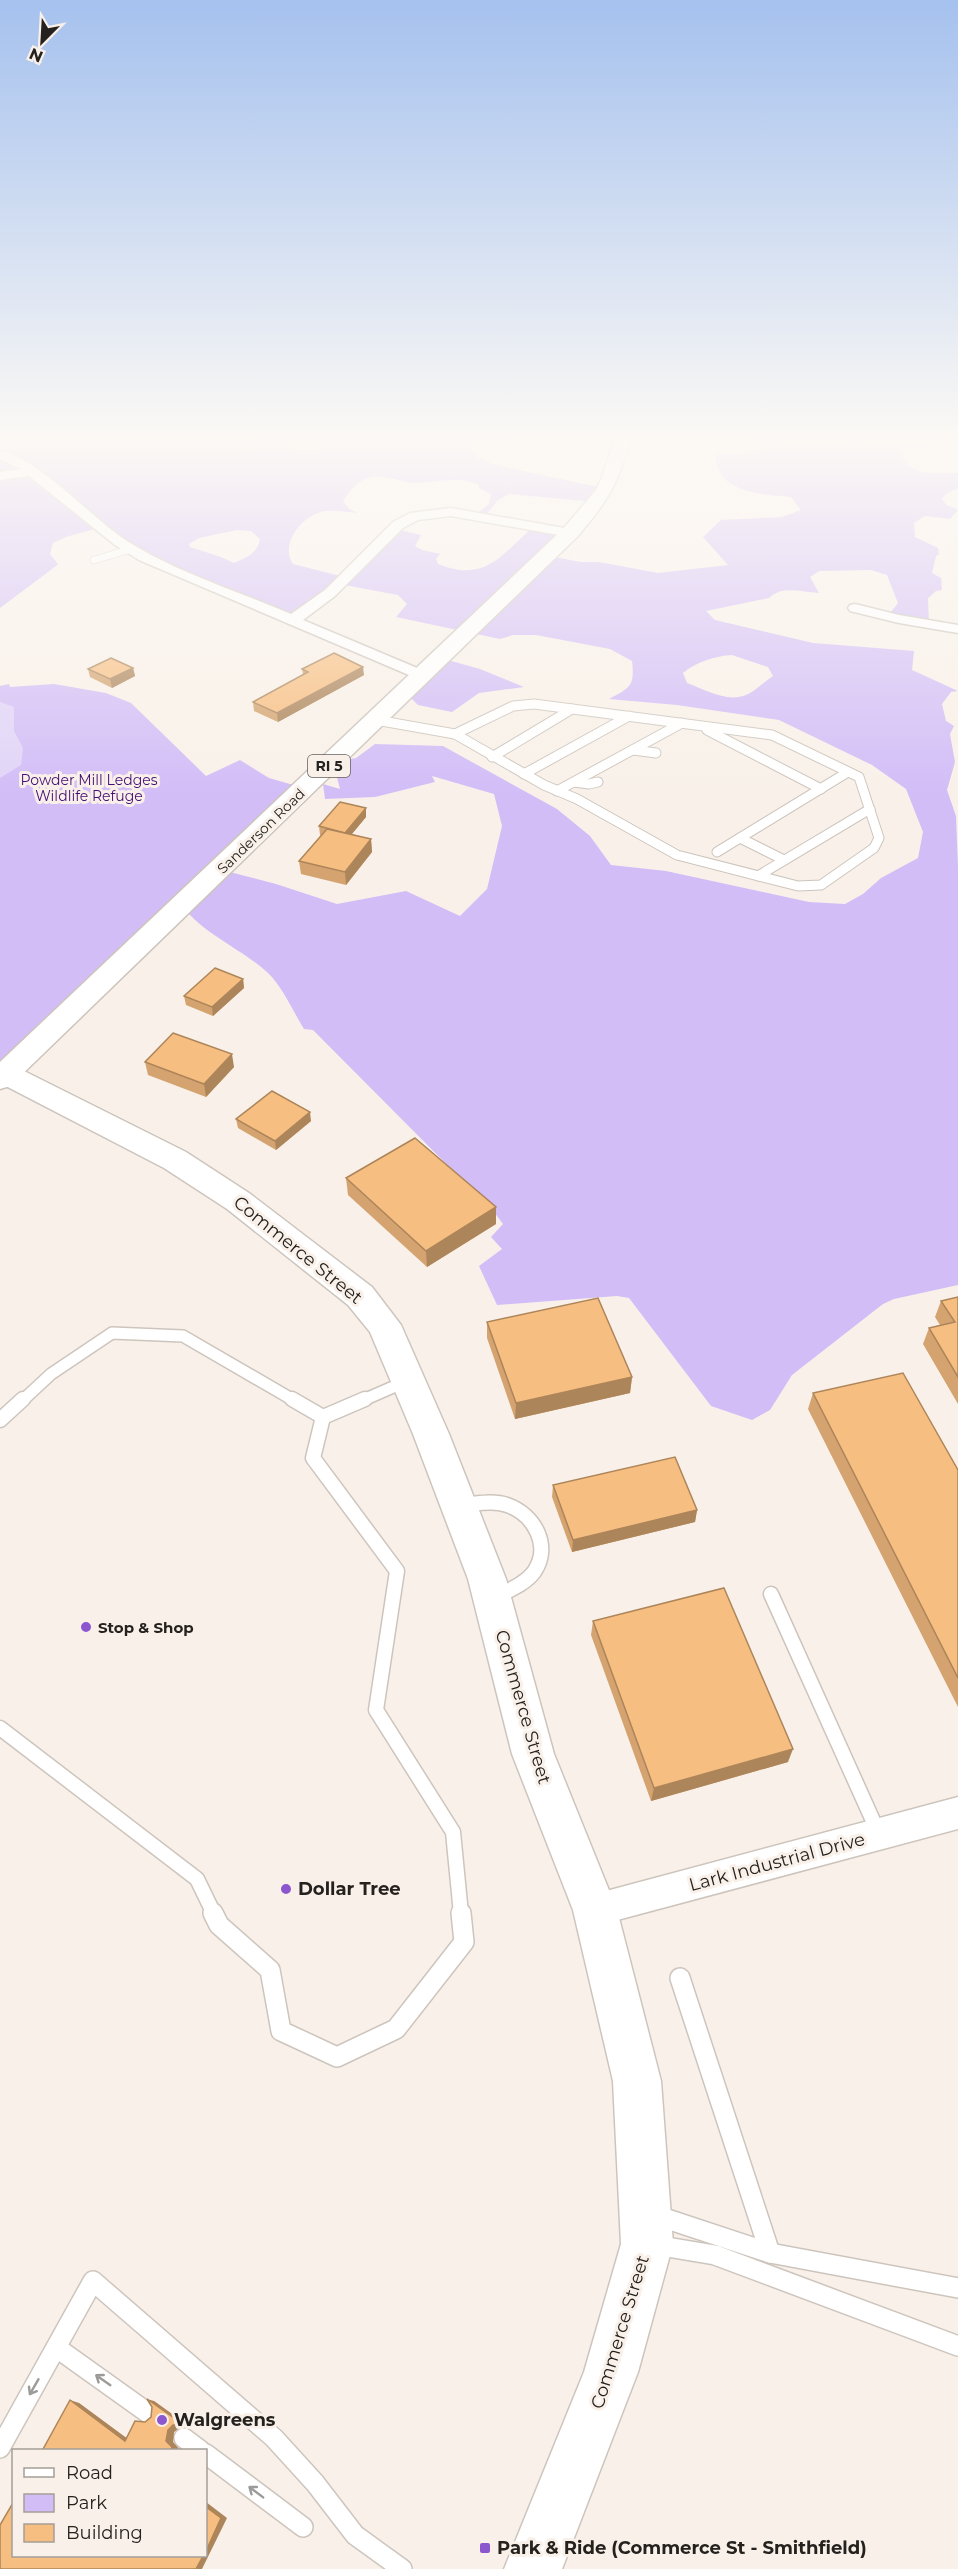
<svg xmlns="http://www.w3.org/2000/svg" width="958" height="2569" viewBox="0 0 958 2569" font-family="Montserrat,sans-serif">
  <rect width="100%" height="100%" fill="#f9f1e9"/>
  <g fill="#d2bdf7" fill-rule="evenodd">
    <path d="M0,437H283C294,449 302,455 319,452L324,446L322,437H473L470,448L478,458L495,465L603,488L595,502L509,494L498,500L484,517H473L489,504L491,494L479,488V485C458,475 439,482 418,483C403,484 387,474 371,477C359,479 350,491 343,501L349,509L358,513C347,512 335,510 325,511C303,514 279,544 293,564L344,577L396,529L421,535L415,546L422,550L440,554L436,559L438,564C486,583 500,556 533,527L565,533L549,556L581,562H599L658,573L728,565L703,537L721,520L782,517L801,510L791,497C760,494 715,493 716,454H738L757,449L764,437C777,437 786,443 799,445C817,448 833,442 851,441C874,439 899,448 922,444L928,447L899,449C908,478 933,473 958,473V488L946,494L942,499L946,505L957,509V511L950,519L925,516L914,523L915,537L938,548L939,554L936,556L932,573L941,578L942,590L936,591L928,598L929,625L887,617L898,603L887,575L871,570L819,571L810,577L819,593C802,592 782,585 769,598L706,611L715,620L813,643L914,651L912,670L958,691L951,692L942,704L946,721L954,726L950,734L955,762L947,790L956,816L958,867V1285L894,1299L883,1304L792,1375L770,1410L752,1420L711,1406L629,1298L617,1296L497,1305L479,1266L502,1249L491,1237L503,1224L494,1212L313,1030L304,1029C294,1013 282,986 268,973C242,949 205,935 183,907L0,1080V686L9,684L10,687L54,684L106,693L131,703L206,776L240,760L269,778L304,788L222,870L276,884L337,904L406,891L460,916L487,889L502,826L494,794L432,776L435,782L375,797L325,799L323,784L340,789L333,762L356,758L375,744L443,746L557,809L590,836L611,865L666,871L809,902L845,904L863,894L881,878L918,858L923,832L906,789L872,765L779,720L677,705L609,699C630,688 635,686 632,661L610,649L536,635H513L500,639L396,617L407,604L398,595L339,584L293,621L235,598L98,528L66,537L53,543L50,554L58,564L56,566L0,608ZM237,530L251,531L260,539C258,553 246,558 234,563L221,557L190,547L189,544L199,538ZM732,655L768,667L773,676C764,682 755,691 746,695C727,703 704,689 687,683L683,673C696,662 715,656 732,655Z"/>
    <path d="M444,659L480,669L524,687L479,693L452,712L418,705L406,693Z"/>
  </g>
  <path fill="#e1d4f8" d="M0,702L14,707V731L23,748L21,765L0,778Z"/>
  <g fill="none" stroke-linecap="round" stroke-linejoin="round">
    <g stroke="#cdc5bd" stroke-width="8">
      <path id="lane-far4" d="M94,560L131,549"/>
    </g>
    <g stroke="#cdc5bd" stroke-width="11">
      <g id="lane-far3">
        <path d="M534,704L772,735L859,777L879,838L874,848L821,885L798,886L677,855L577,799L544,785L455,734L513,706Z"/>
        <path d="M376,720L455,734"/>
        <path d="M707,730L821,789"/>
        <path d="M633,750L656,753"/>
        <path d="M492,757L572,709"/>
        <path d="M524,774L629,716"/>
        <path d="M574,782L589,784L598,782"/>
        <path d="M557,791L682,723"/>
        <path d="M740,838L784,860"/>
        <path d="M717,852L848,772"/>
        <path d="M758,876L870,809"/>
      </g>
    </g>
    <g stroke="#cdc5bd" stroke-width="14">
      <g id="lane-far2">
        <path d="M22,1401L51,1374L112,1333L183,1336L295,1401"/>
        <path d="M361,1401L407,1381"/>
      </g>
    </g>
    <g stroke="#cdc5bd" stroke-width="17">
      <g id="lane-far1">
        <path d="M292,1399L323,1417L365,1399"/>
        <path d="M323,1417L313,1458L397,1571L376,1710L453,1832L461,1914"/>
        <path d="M0,1420L23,1399"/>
        <path d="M461,1505C476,1504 493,1500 507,1505C534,1514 552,1546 534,1572C525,1584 509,1590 496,1597"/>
        <path d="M771,1594L879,1834"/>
        <path d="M0,1728L197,1879L214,1914"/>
      </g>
    </g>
    <g stroke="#cdc5bd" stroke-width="22">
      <g id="lane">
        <path d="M213,1913L219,1925L270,1970L281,2031L337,2057L396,2029L464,1942L461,1913"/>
        <path d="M658,2216L770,2253L680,1978"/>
        <path d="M655,2245L715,2255L958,2346"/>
        <path d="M770,2253L958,2288"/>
        <path d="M57,2348L148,2413"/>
        <path d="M184,2438L200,2450"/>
        <path d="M0,2448L93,2281L274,2438L315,2483L355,2535L402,2569"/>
        <path d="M206,2454L303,2527"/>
      </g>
    </g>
    <g stroke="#cdc5bd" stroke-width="3">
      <g id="street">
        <path d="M0,450C41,460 90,517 127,541C174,571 239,592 291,614L325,590L393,522L410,513L451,508L570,529L577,533L570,537L451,516L418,520L403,528L335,596L303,620L429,673L431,676L423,681L139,560L115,545L29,476L0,480V472L21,469L0,459Z"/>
        <path d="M855,604L899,615L958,625V633L899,623L850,611L848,608L850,605Z"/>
        <path d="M958,1797V1829L595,1926L583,1922L579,1910L583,1898L595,1894Z"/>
      </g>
    </g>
    <g stroke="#cdc5bd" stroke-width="3">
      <path id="secondary" d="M6,1064L16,1067L186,1152L249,1193L372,1287L401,1325L449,1434L506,1579L554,1754L617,1910L661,2081L673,2244L638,2372L562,2569H504L584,2372L621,2244L613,2081L573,1910L512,1754L468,1579L413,1434L370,1332L348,1305L227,1209L164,1168L0,1083V1066Z"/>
    </g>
    <g stroke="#cdc5bd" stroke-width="3">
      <path id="primary" d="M615,437H631C618,484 609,500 577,537L10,1086L0,1089V1062L563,529L596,490L603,475Z"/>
    </g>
    <use href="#lane-far4" stroke="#fff" stroke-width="7"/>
    <use href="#lane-far3" stroke="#fff" stroke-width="9"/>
    <use href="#lane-far2" stroke="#fff" stroke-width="11"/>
    <use href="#lane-far1" stroke="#fff" stroke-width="14"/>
    <use href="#lane" stroke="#fff" stroke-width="19"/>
    <use href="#street" fill="#fff" fill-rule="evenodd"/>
    <use href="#secondary" fill="#fff" fill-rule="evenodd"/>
    <use href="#primary" fill="#fff" fill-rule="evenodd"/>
  </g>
  <g fill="#d4a36f">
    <path d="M133,668L135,676L112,688L90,677L88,669Z"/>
    <path d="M302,669L364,675L278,722L254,711L253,702L303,675Z"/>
    <path d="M366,808V817L352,834L371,839L372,852L346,885L301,874L299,861L321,835H320L319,826Z"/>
    <path d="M243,979L244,988L213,1016L186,1005L184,996Z"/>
    <path d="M145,1062L234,1067L206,1097L148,1075Z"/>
    <path d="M236,1119L311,1121L276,1150L238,1128Z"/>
    <path d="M346,1178L496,1207V1224L427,1267L348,1195Z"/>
    <path d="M958,1297V1404L923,1344L929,1328L940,1325L935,1317L941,1301Z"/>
    <path d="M487,1322L632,1377L630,1393L515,1419L487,1338Z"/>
    <path d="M813,1393L958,1470V1707L808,1409Z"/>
    <path d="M553,1485L697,1510L695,1522L572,1552L552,1497Z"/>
    <path d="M593,1621L788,1762L651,1801L591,1635Z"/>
    <path d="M154,2401L190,2427H180L174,2432L173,2442L179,2449L42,2451L79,2403L126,2438L151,2417Z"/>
  </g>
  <g fill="#ad855a">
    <path d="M363,667L364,675L278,722L277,713Z"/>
    <path d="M133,668L135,676L112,688L110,679Z"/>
    <path d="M366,808V817L346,841L345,833Z"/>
    <path d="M371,839L372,852L346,885L345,872Z"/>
    <path d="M243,979L244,988L213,1016L212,1007Z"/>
    <path d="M232,1054L234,1067L206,1097L204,1084Z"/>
    <path d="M310,1112L311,1121L276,1150L275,1141Z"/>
    <path d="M496,1207V1224L427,1267L426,1251Z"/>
    <path d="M632,1377L630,1393L515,1419L516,1403Z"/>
    <path d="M697,1510L695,1522L572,1552L573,1540Z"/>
    <path d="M793,1749L788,1762L651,1801L654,1788Z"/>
    <path d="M147,2399L154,2401L190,2427L184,2425Z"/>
    <path d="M70,2400L79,2403L132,2442L125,2441Z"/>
    <path d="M173,2425L180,2427L174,2432L173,2442L179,2449L178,2451H170L166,2441L168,2430Z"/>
    <path d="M206,2502L227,2518L202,2569H196L203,2556H206Z"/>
  </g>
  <g fill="#f7be81" stroke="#ad855a" stroke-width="1.5">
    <path d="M334,653L363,667L277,713L253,702L308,672L302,669Z"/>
    <path d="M111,658L133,668L110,679L88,669Z"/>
    <path d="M340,802L366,808L345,833L319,826Z"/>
    <path d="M327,829L371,839L345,872L299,861Z"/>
    <path d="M215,968L243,979L212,1007L184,996Z"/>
    <path d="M173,1033L232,1054L204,1084L145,1062Z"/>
    <path d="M272,1091L310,1112L275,1141L236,1119Z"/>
    <path d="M415,1138L496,1207L426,1251L346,1178Z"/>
    <path d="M958,1297V1377L929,1328L955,1322L941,1301Z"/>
    <path d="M598,1298L632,1377L516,1403L487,1322Z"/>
    <path d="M903,1373L958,1470V1678L813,1393Z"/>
    <path d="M675,1457L697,1510L573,1540L553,1485Z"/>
    <path d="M724,1588L793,1749L654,1788L593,1621Z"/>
    <path d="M147,2399L184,2425H173L168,2430L166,2441L172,2447L170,2451H42L70,2400L125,2441L135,2421L145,2422L151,2417L152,2407Z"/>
    <path d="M14,2501V2556H203L196,2569H0V2525Z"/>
    <path d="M206,2507L221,2518L206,2551Z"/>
  </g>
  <defs><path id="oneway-shaft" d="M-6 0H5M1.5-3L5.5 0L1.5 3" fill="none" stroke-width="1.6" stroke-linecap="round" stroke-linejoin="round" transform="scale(1.5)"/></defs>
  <g stroke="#9c9b9a">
    <use href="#oneway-shaft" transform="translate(103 2380) rotate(-145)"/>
    <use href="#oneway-shaft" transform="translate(34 2387) rotate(120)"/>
    <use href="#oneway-shaft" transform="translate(256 2492) rotate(-143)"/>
  </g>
  <linearGradient id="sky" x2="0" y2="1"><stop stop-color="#a5c1ee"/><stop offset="0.55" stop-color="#fcf9f5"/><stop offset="1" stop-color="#fcf9f5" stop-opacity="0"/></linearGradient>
  <rect width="958" height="796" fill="url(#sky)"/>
  <g fill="#8c56cf" stroke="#f9f1e9" stroke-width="2">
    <circle cx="86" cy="1627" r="6"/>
    <circle cx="286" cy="1889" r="6"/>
    <circle cx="162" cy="2420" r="6"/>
    <rect x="479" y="2542" width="12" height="12" rx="3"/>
  </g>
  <g text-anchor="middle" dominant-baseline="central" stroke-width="6" stroke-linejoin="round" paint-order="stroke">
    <rect fill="#f9f1e9" stroke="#645f5b" stroke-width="1.5" x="308" y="755" width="42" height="22" rx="4.5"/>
    <g font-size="14" font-weight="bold" fill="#24211e">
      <text x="329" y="766">RI 5</text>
    </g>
    <g font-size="14" fill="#440e75" stroke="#f9f1e9">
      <text x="89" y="780">Powder Mill Ledges<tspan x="89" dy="16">Wildlife Refuge</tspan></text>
    </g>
    <g font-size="14" fill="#24211e" stroke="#f9f1e9">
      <text transform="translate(261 831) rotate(-44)">Sanderson Road</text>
    </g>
    <g font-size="15" font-weight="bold" fill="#24211e" stroke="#f9f1e9" text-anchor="start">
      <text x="98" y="1627">Stop &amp; Shop</text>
    </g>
    <g font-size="18" fill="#24211e" stroke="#f9f1e9">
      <text transform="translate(298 1250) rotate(39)">Commerce Street</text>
      <text transform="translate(523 1707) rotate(74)">Commerce Street</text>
      <text transform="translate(777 1862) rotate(-15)">Lark Industrial Drive</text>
      <text transform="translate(620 2332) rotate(-73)">Commerce Street</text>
    </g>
    <g font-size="18" font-weight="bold" fill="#24211e" stroke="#f9f1e9" text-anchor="start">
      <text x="298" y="1889">Dollar Tree</text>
      <text x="174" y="2420">Walgreens</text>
      <text x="497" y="2548">Park &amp; Ride (Commerce St - Smithfield)</text>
    </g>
  </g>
  <rect x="12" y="2449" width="195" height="108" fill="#f9f1e9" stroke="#a49e98" stroke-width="1.5"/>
  <rect x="24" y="2468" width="30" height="9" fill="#ffffff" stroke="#a49e98" stroke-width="1.5"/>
  <text x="66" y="2479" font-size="18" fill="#24211e">Road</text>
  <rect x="24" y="2494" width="30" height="18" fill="#d2bdf7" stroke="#a49e98" stroke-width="1.5"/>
  <text x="66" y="2509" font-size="18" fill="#24211e">Park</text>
  <rect x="24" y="2524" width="30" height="18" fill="#f7be81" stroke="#a49e98" stroke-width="1.5"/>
  <text x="66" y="2539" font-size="18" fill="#24211e">Building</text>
  <g transform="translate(42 42) rotate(204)" stroke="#f9f1e9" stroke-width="4.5" paint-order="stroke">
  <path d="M0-4.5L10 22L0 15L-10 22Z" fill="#24211e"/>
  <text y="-9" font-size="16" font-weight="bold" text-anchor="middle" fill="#24211e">N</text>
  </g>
</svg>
